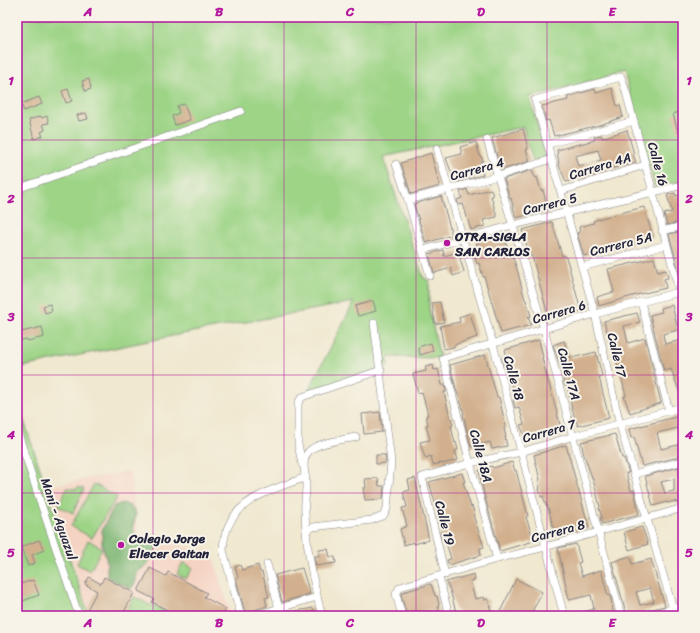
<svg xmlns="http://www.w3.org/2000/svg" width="700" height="633" viewBox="0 0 700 633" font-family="Sriracha,sans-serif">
  <rect width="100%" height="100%" fill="#f7f3e8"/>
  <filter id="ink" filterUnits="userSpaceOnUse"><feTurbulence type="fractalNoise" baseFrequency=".025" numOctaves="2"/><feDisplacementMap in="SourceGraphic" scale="8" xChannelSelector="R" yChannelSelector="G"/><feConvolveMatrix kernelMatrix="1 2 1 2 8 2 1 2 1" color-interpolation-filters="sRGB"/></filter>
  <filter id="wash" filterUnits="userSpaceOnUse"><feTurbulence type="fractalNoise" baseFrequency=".012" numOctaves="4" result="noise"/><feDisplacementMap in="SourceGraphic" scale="16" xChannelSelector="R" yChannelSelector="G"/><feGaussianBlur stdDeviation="0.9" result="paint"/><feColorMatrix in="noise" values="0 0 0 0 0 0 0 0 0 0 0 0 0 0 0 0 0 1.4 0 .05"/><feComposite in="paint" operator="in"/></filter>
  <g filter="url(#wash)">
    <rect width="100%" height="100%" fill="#f0e8cf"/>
    <path fill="#f5d3c2" d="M130,471L138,537L212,552L231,616H90L49,486Z"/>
    <g fill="#9dd486" stroke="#607b60">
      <path d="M17,17H683V181L655,187L624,72L530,97L546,158L533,161L523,127L383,157L423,277L429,281V309L440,358L388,357V366L307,393L354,302L182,334L17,368Z"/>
      <path d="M17,400L89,616H17Z"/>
      <path d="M94,484L117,497L92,538L71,526Z"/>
      <path d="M79,487L84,489L73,513L58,506L67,488L76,489Z"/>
      <path d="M88,540L102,548L90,571L77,564Z"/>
      <path d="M183,562L193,568L186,579L177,574Z"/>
      <path d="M134,597L150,605H154L173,616H124Z"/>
    </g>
    <path fill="#7eb673" stroke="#506c57" d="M123,503L132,507L136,514C133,527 131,530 139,541L158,545L147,565L136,573V581L131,589L107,577V562L102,544V530L114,506Z"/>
    <g id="blocks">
      <g fill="#d2b08e" fill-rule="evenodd">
        <path d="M89,79L91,89L85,91L82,81Z"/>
        <path d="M612,88L617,106L620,105L623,117L599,125L554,136L549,120L546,121L542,106L568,100L567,97L595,89L596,93Z"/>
        <path d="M68,89L72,101L66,103L62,91Z"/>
        <path d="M39,97L42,104L24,111L21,104Z"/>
        <path d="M184,104L190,120L175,125L172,116L179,113L177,106Z"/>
        <path d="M679,112L683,130L678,132L673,114Z"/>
        <path d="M86,113L88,119L79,121L77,115Z"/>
        <path d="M41,116L42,118L47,116L49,123L43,124L45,130L41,132L43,136L34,139L29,120Z"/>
        <path d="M523,129L528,149L526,150L530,161L501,170L492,138Z"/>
        <path d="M627,130L634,154H633L636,162L596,173V175L582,179L581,178L566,182L559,165L557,150L595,140L594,137L601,135L602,138ZM598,150L601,160L578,166L575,156Z"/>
        <path d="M476,142L480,156H481L483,161L480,162L483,175L456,182L454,176L453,177L446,158L462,154L460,147Z"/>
        <path d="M431,153L440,186L411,194L401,163Z"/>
        <path d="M532,170L535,178L537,177L541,191L543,190L548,210L516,218L511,198L510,199L504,179Z"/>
        <path d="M467,189L469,195L491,189L493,196H491L497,217L483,220L485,226L471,230L463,204L459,205L457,200L462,198L460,191Z"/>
        <path d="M675,193L676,196L683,194V221L667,225L664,214L672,212L667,195Z"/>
        <path d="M441,196L452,235L426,243L414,204Z"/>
        <path d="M644,207L653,237L630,245L602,253L601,250L584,256L577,233L580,232L579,227L594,223L593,221L601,218Z"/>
        <path d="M552,222L562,256L565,255L568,263L581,311L549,319L532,256H530L522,230Z"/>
        <path d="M683,231V278L681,279L669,234Z"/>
        <path d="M504,235L510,256L512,255L517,269L525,300H526L531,316L528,317L531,325L501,333L484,276L483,277L479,263L477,264L475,257L480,256L476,243Z"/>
        <path d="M443,250L444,256L458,252L464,272L453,276L451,268L434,273L429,254Z"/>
        <path d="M654,258L658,272L666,270L668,278L664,279L666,288L632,296L599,306L597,297L614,292L608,269Z"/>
        <path d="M373,301L376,311L358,316L355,306Z"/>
        <path d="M440,302L444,322L435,324L432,303Z"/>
        <path d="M50,304L52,311L45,313L43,306Z"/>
        <path d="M672,305L678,330L663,334L665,344L682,340L683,345V356L679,357L682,369L680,370L683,379V400H682L671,369L664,371L650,315L662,312L661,308Z"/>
        <path d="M470,313L477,337L454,345V347L444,349L440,326L460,322L459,317Z"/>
        <path d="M637,313L640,322L624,326L628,343L645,338L661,403L630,413L624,396H626L622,380L612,347H611L604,321Z"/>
        <path d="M42,327L44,337L28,341L27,339L17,341V333Z"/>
        <path d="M539,340L543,357L542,358L562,432L527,442L520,425L524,424L519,407L515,408L513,400H515L511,383H512L508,365L504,367L502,358L507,357L505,350Z"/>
        <path d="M564,341L571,358L596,352L602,376L599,377L609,418L578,426L572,409L567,386H565L563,379H565L553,345Z"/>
        <path d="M431,343L433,351L420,355L418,347Z"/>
        <path d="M485,355L497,397H499L506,428H504L506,437H505L507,446L492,449L490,442L471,447L463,414H464L462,406L456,389L450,365Z"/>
        <path d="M433,365L434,370L438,369L442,385H445L446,392H444L450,418H451L453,425L451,426L455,443L456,442L458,450L455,451L458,460L442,464V463L433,465L431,456L425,458L420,442L430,440L426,425H428L426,416L428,415L422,392L418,393L413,374L426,371L425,367Z"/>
        <path d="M380,412L382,432L364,434L362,414Z"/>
        <path d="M683,415V439H681L678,428L657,433L661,449L678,445L679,457L642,466L634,437L631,438L629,429Z"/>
        <path d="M615,434L622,458H624L629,473H626L631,491L634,490L639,514L602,524L600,518H602L599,508L600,507L594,483L584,455L581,442Z"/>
        <path d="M566,445L589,528L574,532V534L569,535V533L555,535L549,511L547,505H546L543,496L541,497L539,489H540L538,481L540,480L534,455Z"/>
        <path d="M376,455H385L386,463L376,464Z"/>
        <path d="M512,462L515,471L516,470L528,516L526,517L534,541L500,551L484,494L479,470L492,466L493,468Z"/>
        <path d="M679,467L680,488L683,487V501L676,503V501L667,503V502L653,506L645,476ZM674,479V491L665,493L661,482Z"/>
        <path d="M462,473L465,482H463L471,507L472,506L475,515H473L484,547L480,548L481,555L449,565L447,560L451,559L445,539L442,540L440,532L442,531L437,516H439L429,482Z"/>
        <path d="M378,478L379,486H384L383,499L365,500L363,488H366L365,479Z"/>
        <path d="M415,478L429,540L414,544V542L404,545L400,529L407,526L402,508L407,507L403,492L410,490L408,480Z"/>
        <path d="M642,527L648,544L629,550L624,532Z"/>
        <path d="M39,540L44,550L32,555L35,563L28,566L21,547Z"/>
        <path d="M576,544L581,562L578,563L582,576L601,570L608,596L610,595L614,616H576V614L594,609L591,595L569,600L558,548Z"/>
        <path d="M328,549L330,557H335L336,563L316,566L314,556H319V550Z"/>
        <path d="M630,556L632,564L651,559L665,606L644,611L640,615L636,616H627L612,562ZM650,588L654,602L640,605L636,592Z"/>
        <path d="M240,565L242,570L258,565L260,572H262L269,597L265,598L267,606L245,613L236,579L238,578L235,567Z"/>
        <path d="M150,568L166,576L168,572L207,593L204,597L226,609L222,616H199L195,614L194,616H178L152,602L154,599L138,591Z"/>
        <path d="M302,568L310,594L282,602L275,575Z"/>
        <path d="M474,574L475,580L470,581L475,599L484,597L485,600L488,599L492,616H460L458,611L456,612L450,590L446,582Z"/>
        <path d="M89,577L101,584L104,577L134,593L122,616H98L87,610L97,591L85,584Z"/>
        <path d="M516,579L542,592L530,616H498Z"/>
        <path d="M33,580L39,595L17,603V585Z"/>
        <path d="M431,584L435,596H437L439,605L438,606L440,616H407L401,595L403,592Z"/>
        <path d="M313,608L315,616H286L285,613Z"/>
      </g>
    </g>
  </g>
  <g filter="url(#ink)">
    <use href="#blocks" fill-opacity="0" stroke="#898585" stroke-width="1"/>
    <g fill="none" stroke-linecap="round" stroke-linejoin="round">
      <g stroke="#898585" stroke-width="8">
        <g id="minor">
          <path d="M487,140L544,329L621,616"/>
          <path d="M548,144L634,121"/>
          <path d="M437,148L493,344L564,616"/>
          <path d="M396,164L408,200L430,276"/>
          <path d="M17,189L241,111"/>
          <path d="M561,191L645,165"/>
          <path d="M408,200L498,176L552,159"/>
          <path d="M662,231L683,226"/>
          <path d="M423,250L513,225L683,185"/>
          <path d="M582,267L666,245"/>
          <path d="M641,302L669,411"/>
          <path d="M17,430L40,501L79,616"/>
          <path d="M302,464L298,444V403L302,397L381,370"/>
          <path d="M634,474L683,461"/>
          <path d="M306,530L313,527L372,520L383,516L387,509L391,462L374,323"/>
          <path d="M497,559L470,463L443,358L595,314L683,291"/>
          <path d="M267,564L281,616"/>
          <path d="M445,575L422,477L470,463L521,452L574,436L683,407"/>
          <path d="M439,577L449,616"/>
          <path d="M241,616L223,550C225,501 267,492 306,477"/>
          <path d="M253,616L317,597"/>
          <path d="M322,616C313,582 306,548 305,513C304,504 306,495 306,486C306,474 300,461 309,451C318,442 343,440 356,437"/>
          <path d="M402,616L396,594L400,587L497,559L545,547L683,508"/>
          <path d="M645,616L683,606"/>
          <path d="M675,616L620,425L595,314L535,100L621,77L626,92L683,305"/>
        </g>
      </g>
      <use href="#minor" stroke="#fff" stroke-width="7"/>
    </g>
  </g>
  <path fill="none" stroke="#b5179e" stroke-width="1" stroke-opacity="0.55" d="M153,17V616M284,17V616M416,17V616M547,17V616M17,140H683M17,258H683M17,375H683M17,493H683"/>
  <g fill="#b5179e" stroke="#f7f3e8" stroke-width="1.5">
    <circle cx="447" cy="243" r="4"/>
    <circle cx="121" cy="545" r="4"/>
  </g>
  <g text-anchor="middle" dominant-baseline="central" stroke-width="4" stroke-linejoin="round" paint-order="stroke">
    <g font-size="13" fill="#22223b" stroke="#f7f3e8">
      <text transform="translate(658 164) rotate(75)">Calle 16</text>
      <text transform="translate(600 166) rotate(-17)">Carrera 4A</text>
      <text transform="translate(477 169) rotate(-15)">Carrera 4</text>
      <text transform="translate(550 204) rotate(-14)">Carrera 5</text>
      <text transform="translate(621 244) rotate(-14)">Carrera 5A</text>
      <text transform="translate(559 312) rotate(-16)">Carrera 6</text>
      <text transform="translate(617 355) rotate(77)">Calle 17</text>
      <text transform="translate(569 374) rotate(75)">Calle 17A</text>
      <text transform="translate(514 378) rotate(75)">Calle 18</text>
      <text transform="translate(549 431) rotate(-16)">Carrera 7</text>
      <text transform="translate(481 456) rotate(75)">Calle 18A</text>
      <text transform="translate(59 519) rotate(71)">Maní - Aguazul</text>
      <text transform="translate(445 523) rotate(76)">Calle 19</text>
      <text transform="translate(558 531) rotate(-15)">Carrera 8</text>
    </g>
    <g font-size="13" font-weight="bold" fill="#22223b" stroke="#f7f3e8" text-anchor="start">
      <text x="455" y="236">OTRA-SIGLA<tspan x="455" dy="15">SAN CARLOS</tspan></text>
      <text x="129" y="538">Colegio Jorge<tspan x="129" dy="15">Eliecer Gaitan</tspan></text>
    </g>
  </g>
  <rect width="700" height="633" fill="none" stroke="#f7f3e8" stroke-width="44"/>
  <rect x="22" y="22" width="656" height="589" fill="none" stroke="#b5179e" stroke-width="1.5"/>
  <g font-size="13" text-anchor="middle" font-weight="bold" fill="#b5179e">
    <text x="88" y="16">A</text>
    <text x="219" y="16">B</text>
    <text x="350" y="16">C</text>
    <text x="481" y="16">D</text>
    <text x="612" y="16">E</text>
    <text x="11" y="85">1</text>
    <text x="689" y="85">1</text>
    <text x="11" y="203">2</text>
    <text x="689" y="203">2</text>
    <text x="11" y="321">3</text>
    <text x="689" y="321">3</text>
    <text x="11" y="439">4</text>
    <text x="689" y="439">4</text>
    <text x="11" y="557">5</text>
    <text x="689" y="557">5</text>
    <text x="88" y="627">A</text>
    <text x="219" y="627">B</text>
    <text x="350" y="627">C</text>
    <text x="481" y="627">D</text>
    <text x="612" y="627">E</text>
  </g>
</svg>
